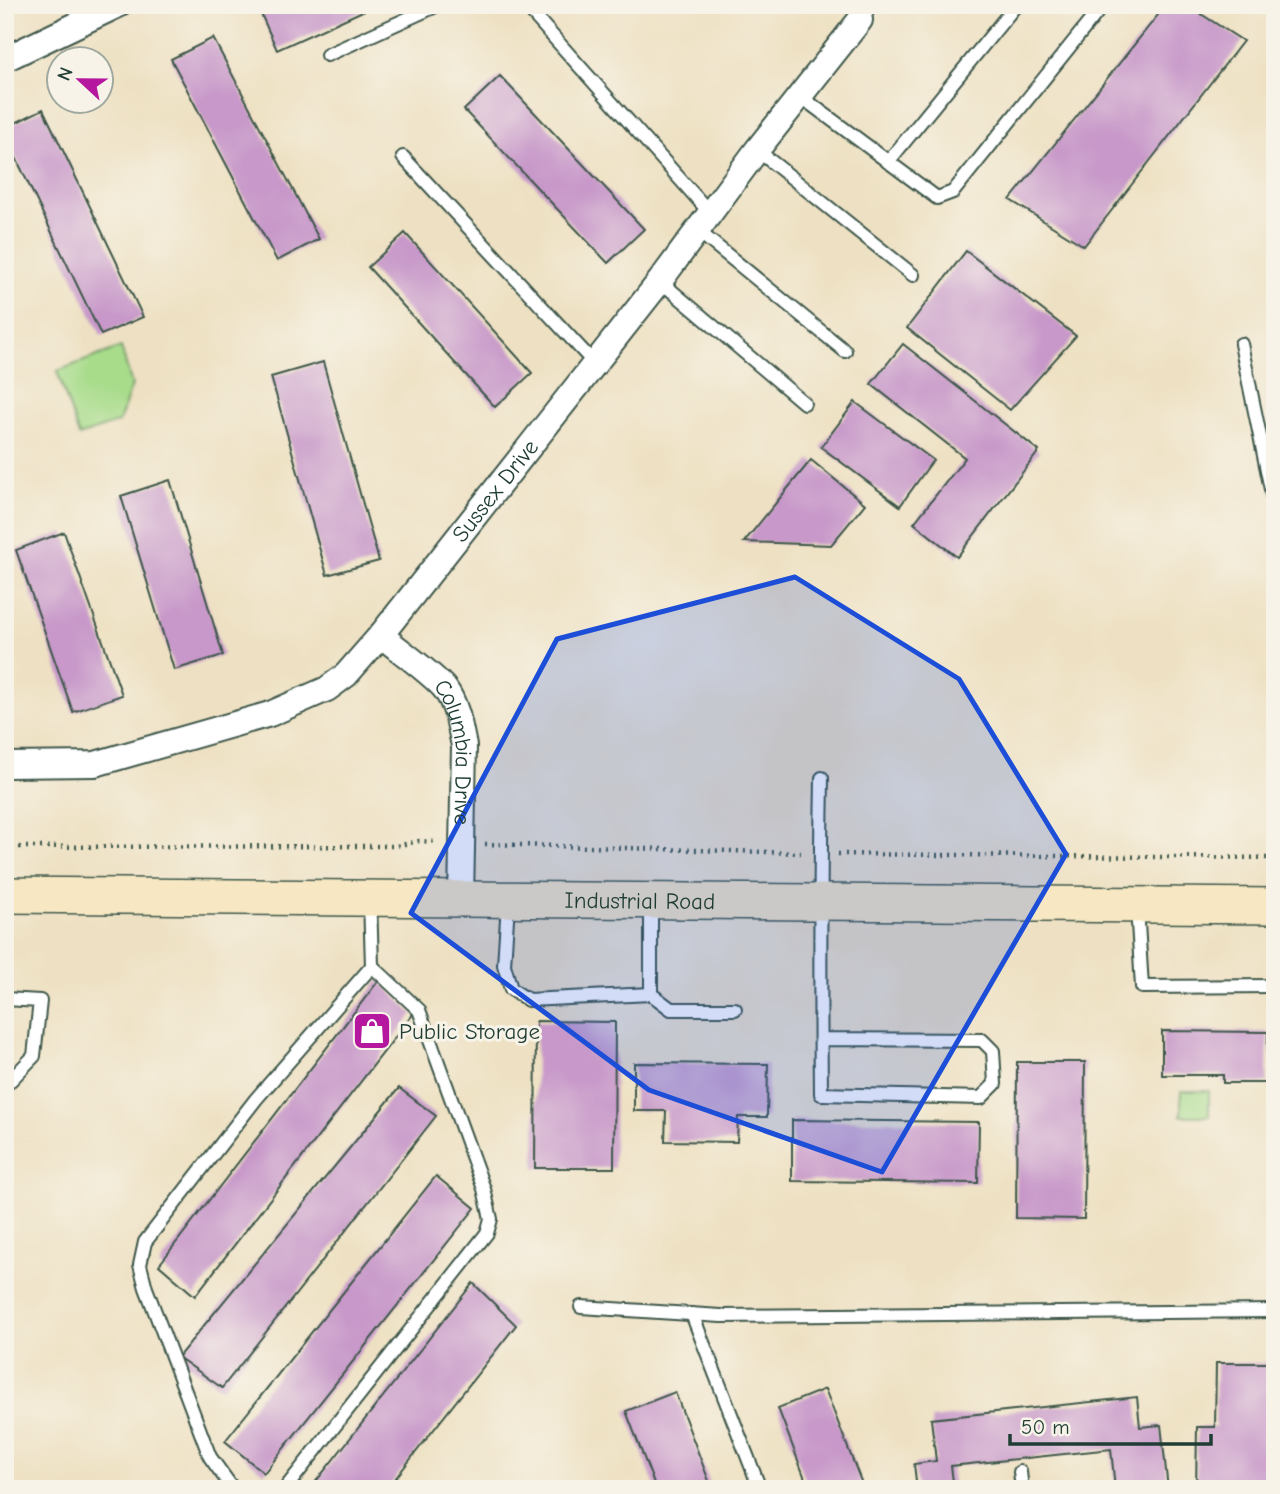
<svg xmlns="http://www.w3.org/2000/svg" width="1280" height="1494" viewBox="0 0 1280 1494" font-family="'Comic Neue',sans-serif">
  <rect width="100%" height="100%" fill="#f7f3e8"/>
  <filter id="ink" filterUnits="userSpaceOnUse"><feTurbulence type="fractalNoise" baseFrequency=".0143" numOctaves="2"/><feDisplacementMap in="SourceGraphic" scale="14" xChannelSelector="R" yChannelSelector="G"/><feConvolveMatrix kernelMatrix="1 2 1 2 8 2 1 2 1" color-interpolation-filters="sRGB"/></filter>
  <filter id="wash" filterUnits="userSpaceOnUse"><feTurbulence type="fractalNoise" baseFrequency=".00686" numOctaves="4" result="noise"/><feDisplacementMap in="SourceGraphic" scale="28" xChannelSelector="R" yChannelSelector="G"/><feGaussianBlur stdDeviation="1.57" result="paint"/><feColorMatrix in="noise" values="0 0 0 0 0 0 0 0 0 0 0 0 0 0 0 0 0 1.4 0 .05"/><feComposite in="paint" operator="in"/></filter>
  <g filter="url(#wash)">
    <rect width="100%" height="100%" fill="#eee1c3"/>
    <g fill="#a8dc8b" stroke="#648c60" stroke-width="2">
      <path d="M121,347L132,385L119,422L79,436L57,371Z"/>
      <rect x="1181" y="1091" width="28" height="25"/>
    </g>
    <g id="blocks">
      <g fill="#c798c9">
        <path d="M257,5H376L277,50Z"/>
        <path d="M1166,5H1187L1243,41L1084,246L1010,200Z"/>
        <path d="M213,38L319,239L277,261L171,59Z"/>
        <path d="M500,76L644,229L608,263L464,110Z"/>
        <path d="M43,109L143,317L101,335L5,135V128Z"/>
        <path d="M405,233L532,373L495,407L368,267Z"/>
        <path d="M966,251L1076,336L1010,410L907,328Z"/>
        <path d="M903,344L1039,451L957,557L914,523L965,458L871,384Z"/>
        <path d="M323,362L379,561L327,575L271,377Z"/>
        <path d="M855,402L933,460L900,506L821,447Z"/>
        <path d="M811,460L865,504L831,545L744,542Z"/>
        <path d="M170,480L223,655L174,670L121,496Z"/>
        <path d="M64,532L122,695L73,712L16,550Z"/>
        <path d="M379,980L413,1014L195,1296L159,1265Z"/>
        <path d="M536,1021L615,1022L614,1168H535Z"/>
        <path d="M1162,1031L1268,1032L1267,1083H1223V1075H1162Z"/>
        <path d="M1017,1062H1085L1084,1219L1016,1218Z"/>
        <path d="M634,1063L768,1064L767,1117H738L737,1142L665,1141L666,1111H634Z"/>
        <path d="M399,1088L436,1116L222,1388L178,1357Z"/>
        <path d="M792,1120L979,1122L978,1183L792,1181Z"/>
        <path d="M436,1176L475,1208L264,1473L225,1441Z"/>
        <path d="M473,1283L516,1325L387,1489H310Z"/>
        <path d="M1216,1363H1275V1489H1196L1197,1427H1215Z"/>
        <path d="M825,1389L864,1489H809L778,1408Z"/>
        <path d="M675,1392L712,1489H656L626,1411Z"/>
        <path d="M1137,1397L1140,1427L1161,1425L1168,1489H1115L1111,1449L951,1466L954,1489H917L914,1464L936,1461L931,1419Z"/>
      </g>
    </g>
  </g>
  <g filter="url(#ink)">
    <use href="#blocks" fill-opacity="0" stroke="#3e5649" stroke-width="2"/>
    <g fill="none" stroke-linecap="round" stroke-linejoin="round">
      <g stroke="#3e5649" stroke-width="16">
        <g id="service">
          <path d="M525,5L711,214"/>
          <path d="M860,20L872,5"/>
          <path d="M327,55L438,5"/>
          <path d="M800,96L937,198L953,192L1103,5"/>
          <path d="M757,150L913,275"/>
          <path d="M403,157L595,364"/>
          <path d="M888,162L1016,5"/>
          <path d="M698,231L845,351"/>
          <path d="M660,281L804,403"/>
          <path d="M1241,344L1275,509"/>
          <path d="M508,903L504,965L511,989L528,1000L651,994"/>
          <path d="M651,904V994L671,1009H735"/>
          <path d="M1137,907L1142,987L1273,986"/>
          <path d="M5,999L40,1001L34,1056L5,1086"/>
          <path d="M821,1039L982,1040L993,1051L995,1084L981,1098L821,1094C820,989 820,884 822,778"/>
          <path d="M581,1307L721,1316L1275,1311"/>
          <path d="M692,1314L760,1489"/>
          <path d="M1020,1472L1022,1489"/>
          <path d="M233,1489L210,1457L146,1288L140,1265L145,1242L256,1099L372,966L370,899"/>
          <path d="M285,1489L487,1233L491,1219L484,1189L419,1010L372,966"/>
        </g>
      </g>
      <g stroke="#3e5649" stroke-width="28">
        <g id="minor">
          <path d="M5,59L118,5"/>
          <path id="s1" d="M381,635C397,649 433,674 445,689C457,705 460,727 464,746L461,899"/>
          <path id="s2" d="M5,765L95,764L270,714L327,689L346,675L381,635L660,281L757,150L860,20"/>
        </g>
      </g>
      <g stroke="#3e5649" stroke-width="38">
        <g id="secondary">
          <path id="s3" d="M5,895L1275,906"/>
        </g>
      </g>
      <g stroke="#3e5649" stroke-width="4.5" stroke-dasharray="2 5" stroke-linecap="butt">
        <path d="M485,844L801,853"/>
        <path d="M5,847L396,846L419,841L438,842"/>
        <path d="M838,854L1275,858"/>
      </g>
      <use href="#service" stroke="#fff" stroke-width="12"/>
      <use href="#minor" stroke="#fff" stroke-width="24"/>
      <use href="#secondary" stroke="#f7e8c3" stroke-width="35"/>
    </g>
  </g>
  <path fill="#1d4ed8" fill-opacity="0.2" stroke="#1d4ed8" stroke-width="5" stroke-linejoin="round" d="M795,577L959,679L1066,854L882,1172L649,1090L411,913L557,639Z"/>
  <defs>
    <g id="shop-square" transform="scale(2.0125)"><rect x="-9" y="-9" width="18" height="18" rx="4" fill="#b5179e" stroke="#f7f3e8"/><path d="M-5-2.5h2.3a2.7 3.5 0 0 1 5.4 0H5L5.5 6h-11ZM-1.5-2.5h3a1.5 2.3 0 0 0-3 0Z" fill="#fff"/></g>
  </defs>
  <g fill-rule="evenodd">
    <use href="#shop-square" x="372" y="1031"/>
  </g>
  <g text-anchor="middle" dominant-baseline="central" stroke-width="6" stroke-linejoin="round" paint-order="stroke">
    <g font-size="23" fill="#1f3d34" stroke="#f7f3e8">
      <text stroke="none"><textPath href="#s2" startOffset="595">Sussex Drive</textPath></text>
      <text stroke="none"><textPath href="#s1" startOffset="149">Columbia Drive</textPath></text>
      <text stroke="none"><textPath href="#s3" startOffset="635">Industrial Road</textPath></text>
    </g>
    <g font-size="23" fill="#1f3d34" stroke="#f7f3e8" text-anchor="start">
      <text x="399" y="1031">Public Storage</text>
    </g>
  </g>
  <rect width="1280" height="1494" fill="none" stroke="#f7f3e8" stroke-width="28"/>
  <g transform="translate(80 80) rotate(292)"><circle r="33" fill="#f7f3e8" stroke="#a1aaa0" stroke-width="2"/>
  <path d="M0-5L12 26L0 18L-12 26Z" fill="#b5179e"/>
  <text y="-10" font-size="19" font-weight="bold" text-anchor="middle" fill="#1f3d34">N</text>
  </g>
  <path d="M1010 1434v10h201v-10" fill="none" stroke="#1f3d34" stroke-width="3.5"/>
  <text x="1021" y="1434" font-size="21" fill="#1f3d34" stroke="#f7f3e8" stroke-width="5" paint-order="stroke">50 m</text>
</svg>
